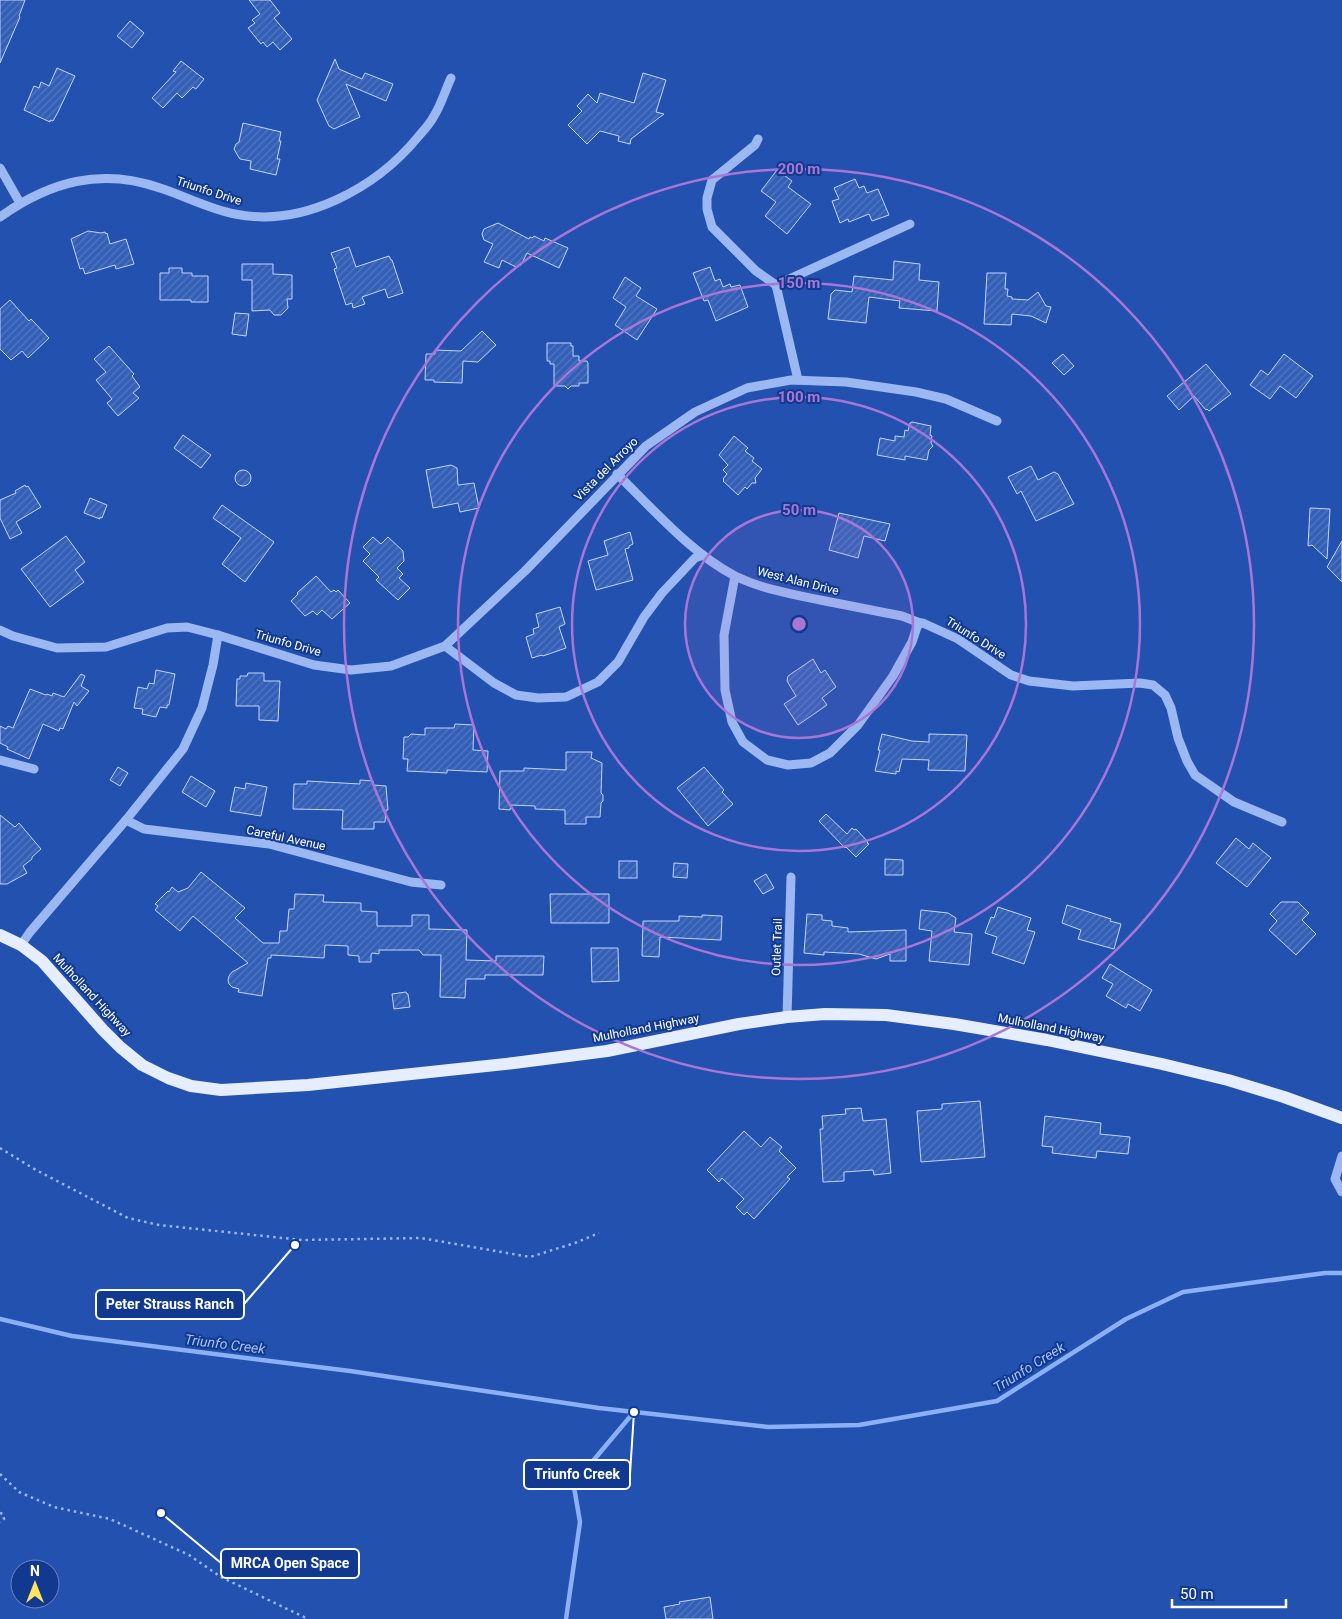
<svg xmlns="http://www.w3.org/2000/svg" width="1342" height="1619" viewBox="0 0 1342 1619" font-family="Roboto,sans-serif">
  <defs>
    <pattern id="building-hatch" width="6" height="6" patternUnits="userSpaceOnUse" patternTransform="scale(1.25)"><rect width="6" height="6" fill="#345fb7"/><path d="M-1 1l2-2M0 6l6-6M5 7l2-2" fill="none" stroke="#5277c2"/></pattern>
  </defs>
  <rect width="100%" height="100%" fill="#11398f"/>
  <path fill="#2251af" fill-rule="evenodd" d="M0,0H1342V1619H0ZM20,1569H50V1599H20Z"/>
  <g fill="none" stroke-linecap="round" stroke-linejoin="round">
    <g stroke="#8cb0f6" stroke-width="4.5">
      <path d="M0,1319L72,1336L350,1371L599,1408L768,1427L859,1425L997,1401L1126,1319L1183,1292L1325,1273H1342"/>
      <path d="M566,1619L580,1522L574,1487L582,1474L634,1412"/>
    </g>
  </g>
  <g fill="url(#building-hatch)" stroke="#c2d6fd">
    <path d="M0,0H25L19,16L20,17L0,63Z"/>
    <path d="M249,0H270L280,13L274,18L292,39L280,50L273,42L267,47L263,42L261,44L248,28L255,23L252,20L260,14Z"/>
    <path d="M130,21L144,33L132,48L117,36Z"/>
    <path d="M335,59L339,69L362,79L365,73L393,84L386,101L346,84L360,117L334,129L329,126L317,100Z"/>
    <path d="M181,61L204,79L196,89L193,87L182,98L177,93L163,108L152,98L176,72L173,71Z"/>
    <path d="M57,68L75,76L58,112L53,121L50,120V122L24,110L34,86L39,88L41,82L49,86Z"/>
    <path d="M643,73L666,80L656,112L664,114L631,139L630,144L618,141L619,136L600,131L587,144L568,125L582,111L577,106L588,94L597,103L600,93L634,103Z"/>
    <path d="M243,123L281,132L279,141H281L277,159H280L276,175L250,169L251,161L240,159L238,156L234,149L236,144L239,142Z"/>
    <path d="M777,170L792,181L788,187L811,204L787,234L765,216L776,202L761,191Z"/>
    <path d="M855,179L859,188L864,186L867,193L878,189L889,215L872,221L869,214L849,222L848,219L840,223L832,201L839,199L834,188Z"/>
    <path d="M498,223L529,239L530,237L532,238L534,236L544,241L545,238L568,248L559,268L527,253L521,265L516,267L502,260L499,268L484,262L493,244L484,240L482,234L484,229Z"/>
    <path d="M88,231L101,233L105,232L106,234L107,233L110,244L126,239L134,264L116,269L115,265L85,274L83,268L80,269L71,239Z"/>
    <path d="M349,247L356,267L389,256L391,260H392L403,293L388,298L385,289L362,297L365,304L353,308L352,303L346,305L334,269L337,268L331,253Z"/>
    <path d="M894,261L920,264L919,280L939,282L937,311L899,308L900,301L869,297L866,323L828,319L831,294L835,290L852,292L854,276L893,280Z"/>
    <path d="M242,264H273V274L292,275V299H287L288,308L281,315H274L270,310L252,311V280H242Z"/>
    <path d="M710,267L715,281L720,279L723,287L730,284L731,287L740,285L748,307L716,321L708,300L704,301L693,273Z"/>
    <path d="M169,268H182V273H192V276H208V302H191V300H160V273H169Z"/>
    <path d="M987,273H1006L1005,289H1008L1007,296L1012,297V299L1028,300L1038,292L1046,306L1051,307L1046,323L1031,316L1012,314L1011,325L984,324Z"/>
    <path d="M625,277L641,288L636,296L657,309L637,340L615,325L626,307L613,298Z"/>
    <path d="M10,300L29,321L31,319L49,338L28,358L22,351L11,360L0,349V309Z"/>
    <path d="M235,313L249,314L246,336L232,334Z"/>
    <path d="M482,331L496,345L478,362L463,361L462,383L434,382V380H425L426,354H435V350L461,351Z"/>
    <path d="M547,343H571V346H573V356H579V361H587L588,363V383H579V386H571L568,389L565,386H554V364H550V361H547Z"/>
    <path d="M109,346L134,374L132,376L140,387L133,393L139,398L118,416L107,403L112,399L96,380L106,372L94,359Z"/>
    <path d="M1063,354L1074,366L1064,375L1052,363Z"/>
    <path d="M1284,354L1313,376L1296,398L1280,386L1270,399L1250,385L1261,370L1268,375Z"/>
    <path d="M1206,364L1231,394L1209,411L1207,409L1206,410L1194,396L1179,410L1167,396Z"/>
    <path d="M912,422L931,426L930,435L932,436L931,443L933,446L929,450L927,460L905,456V460L877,455L880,438L895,441V436L904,437L905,430L908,431L910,423Z"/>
    <path d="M183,435L211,455L201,468L174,448Z"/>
    <path d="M734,436L748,448L745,451L754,458L752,461L762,469L755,478L756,483H752L747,489L745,487L738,495L723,481L724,480L723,479L727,474L723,470L728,465L719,455Z"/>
    <path d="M451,465L457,468L458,485L474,483L479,508L460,512L458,503L433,508L426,470Z"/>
    <path d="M1031,466L1038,480L1054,472L1058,474L1074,504L1036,521L1021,491L1017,494L1008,477Z"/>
    <circle cx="243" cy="478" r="8"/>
    <path d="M25,485L26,487L28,486L41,507L16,522L22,533L10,539L0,518V500L16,493L15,491Z"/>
    <path d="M90,498L107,505L102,518L100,517V519L84,513Z"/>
    <path d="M222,505L274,542L245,582L222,564L241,538L213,518Z"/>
    <path d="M1310,508L1330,509L1327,559L1312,545L1308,546Z"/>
    <path d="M839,513L890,524L885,541L864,536L858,558L829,550Z"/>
    <path d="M630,532L633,544L629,546V548L625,549L633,580L596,590L588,561L608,555L604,541Z"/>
    <path d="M66,536L85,562L75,570L84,582L50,607L21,569Z"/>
    <path d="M373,537L381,544L388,537L403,551L404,561L397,568L403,574L399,578L410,588L398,600L376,580L379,577L363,561L370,554L363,547Z"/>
    <path d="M1342,541V582L1327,567Z"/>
    <path d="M316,576L331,592L334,590L336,592L338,590L350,603L332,619L322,610L317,615L313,611L305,616L291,601L298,594L297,593Z"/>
    <path d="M560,607L565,624L559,627L566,648L543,656L542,655L532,658L526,637L534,634L533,629L539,627L536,614Z"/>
    <path d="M813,659L821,673L825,670L836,687L822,698L827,705L798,725L784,704L796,696L787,681L788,676Z"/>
    <path d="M156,670L175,674L169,705H167V708L160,707L156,717L142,714L143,709L134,708L138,687L147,689L149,683L154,684Z"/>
    <path d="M248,673H264V681H280L278,721L259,720V706H236L237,679H240V676H247Z"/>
    <path d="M81,674L85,676L81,686L89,691L77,706L74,702L63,729L60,728L59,731L43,724L29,759L7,749L8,747L0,743V726L6,729L8,726L13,728L30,689L46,695L47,694L52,696L53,693L64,697Z"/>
    <path d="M455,724L474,725L473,750L488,751L487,772L447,770V773L407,771L408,759H403L404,737H408L411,734L425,735V728H454Z"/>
    <path d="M882,734L912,741L929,742V734L967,735L965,771L928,770L929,760L902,759L899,772L896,771V774L875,771L880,750H878Z"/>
    <path d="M566,752H592L591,758L602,763L601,793L603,795V801L601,803L600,817H586V824H565V810L535,809V806L511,805L510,810L499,809L500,771H524V768L566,770Z"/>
    <path d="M118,767L128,773L120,786L110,780Z"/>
    <path d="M704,767L724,790L722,792L733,804L708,826L677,788Z"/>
    <path d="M191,776L215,791L206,807L182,792Z"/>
    <path d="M360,780L373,781V785L386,786L388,810H386L385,822H374V829H342L343,810L293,809L294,784H307V781L360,784Z"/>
    <path d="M246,783L267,787L261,816L230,811L235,787L245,789Z"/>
    <path d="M826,814L847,834L852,828L854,830L856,829L868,842L867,843L869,844L856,857L846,847L845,848L819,821Z"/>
    <path d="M0,815L15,827L19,823L41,849L32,857V859L23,866L27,873L7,884H0Z"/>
    <path d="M1236,838L1249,849L1253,843L1271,858L1247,887L1216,863Z"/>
    <path d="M885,859L903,860V875H885Z"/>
    <rect x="619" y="861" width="18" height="17"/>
    <path d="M674,863L688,864L687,878L673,877Z"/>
    <path d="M201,872L245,908L235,918L263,943H279L280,931H287L289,909H294L295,894L324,895L323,902L361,903V911L377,912V926H412V915H429V929L467,930L466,960L496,961V956H544L543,975H485V979H466L465,998L440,997L441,955H423L419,950H379V954L372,953L371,955V962H359V956L348,955V946L325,945L324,958L271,955V958H268L262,996L238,992L239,989L232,987L229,984L228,980L229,976L232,972L248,963L193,916L180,931L155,910L158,906L155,904L168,891L169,892L172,887L178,892L188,888Z"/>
    <path d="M766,874L774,888L763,894L754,881Z"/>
    <path d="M550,894H609V923H551Z"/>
    <path d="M1281,902H1298L1309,913L1302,920L1316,934L1296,955L1269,930L1277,921L1270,914Z"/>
    <path d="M1067,905L1111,919L1110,921L1121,924L1114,949L1078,939L1081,930L1062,923Z"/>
    <path d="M998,907L1031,918L1027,930L1035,932L1024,964L992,953L997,937L985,933L991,917L994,918Z"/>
    <path d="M921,910L948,913L956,918L954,932L972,934L969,965L929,961L932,931L919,929Z"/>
    <path d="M807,914L822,915V920L832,921V926L848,928V932L906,930V961H890V954L876,959L859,954L824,952V955L804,953Z"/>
    <path d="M702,915L722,916L721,940L660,937L659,957L642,956L643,921H679V916L702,917Z"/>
    <path d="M591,948H618L619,981L592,982Z"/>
    <path d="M1110,964L1152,990L1140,1011L1128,1004L1126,1008L1106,996L1113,984L1102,978Z"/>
    <path d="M406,992L407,994H408L410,1007L394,1009L392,994Z"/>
    <path d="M980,1101L985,1157L921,1162L917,1111L942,1109V1104Z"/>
    <path d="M861,1108L863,1121L886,1119L891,1173L874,1175L873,1170L844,1172V1181L823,1182L820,1129H823L822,1116L846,1114L845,1109Z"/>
    <path d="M1045,1116L1101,1123L1100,1134L1130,1137L1128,1154L1097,1151L1096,1158L1052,1153L1053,1147L1042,1146Z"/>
    <path d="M744,1131L761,1147L770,1137L782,1147L779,1151L796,1168L787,1177L790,1179L754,1219L747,1212L744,1215L736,1207L744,1199L722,1178L719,1182L707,1170Z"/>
    <path d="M710,1597L713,1619H666L664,1607L680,1604L679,1602Z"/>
  </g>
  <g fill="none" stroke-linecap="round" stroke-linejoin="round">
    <g stroke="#9bb8f2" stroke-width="2.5" stroke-dasharray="2.5 4" stroke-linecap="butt">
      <path d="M0,1148L36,1170L128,1218L159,1225L302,1240L421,1238L530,1257L575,1243L599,1233"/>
      <path d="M0,1474L19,1492L54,1507L110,1519L143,1534L189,1555L221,1577L308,1619"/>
      <path d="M0,1513L3,1514L4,1519L0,1522"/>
    </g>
    <g stroke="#9bb8f2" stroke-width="9">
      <path d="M758,139L755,145L712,180L707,198V209L712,227L756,271L776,285L798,380"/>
      <path d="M0,168L20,203"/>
      <path d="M0,217C49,182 101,167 160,188C185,196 209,209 235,214C303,228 376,188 418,137C423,131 430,124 434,116C441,105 445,91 451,78"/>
      <path d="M776,285L910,224"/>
      <path d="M617,474C653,509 691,553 735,576C762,589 791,594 820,600C847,605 875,611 902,616L920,623"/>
      <path d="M735,576L724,635L725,690L732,722L743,742L767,760L788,765L811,763L830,753L858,725L893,676L912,642L917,627L920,623H923L958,639L1011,675L1029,681L1073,686L1140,683L1153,685L1165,695L1171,708L1178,738L1187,761L1195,775L1234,802L1282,822"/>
      <path d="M0,630L13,636L57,648L106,647L167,628L187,627L218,635L314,665L351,670L391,666L445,646L494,683L516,695L538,698L566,697L598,682L618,662L644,617L662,593L695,558L703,555"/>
      <path d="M445,646L525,571L646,446L695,412L747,388L791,380L846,382L916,392L946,399L997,421"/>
      <path d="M0,760L34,769"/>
      <path d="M126,820L144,829L269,844L411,882L441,885"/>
      <path d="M21,945L30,932L126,820L183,749L202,708L213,665L218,635"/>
      <path d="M787,1017L791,877"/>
      <path d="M1342,1156L1335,1179L1342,1192"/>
    </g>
    <path stroke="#e6edff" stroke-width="12" d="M0,935L21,945L42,961L103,1030L120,1047L142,1065L168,1078L191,1086L221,1090L308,1085L514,1063L607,1051L739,1024L787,1017L825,1014L886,1015L954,1024L1047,1040L1162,1064L1228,1080L1284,1097L1342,1118"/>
  </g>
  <circle cx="799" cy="624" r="114" fill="#a976d5" fill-opacity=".12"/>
  <g fill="none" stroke="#a976d5" stroke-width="2.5">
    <circle cx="799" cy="624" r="114"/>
    <circle cx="799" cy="624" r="227"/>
    <circle cx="799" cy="624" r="341"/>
    <circle cx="799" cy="624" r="455"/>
  </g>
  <g text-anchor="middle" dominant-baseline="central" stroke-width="4" stroke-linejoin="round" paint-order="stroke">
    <g font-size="12" fill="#fff" stroke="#11398f">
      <text transform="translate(209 191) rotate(18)">Triunfo Drive</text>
      <text transform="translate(606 469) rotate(-45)">Vista del Arroyo</text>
      <text transform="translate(798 581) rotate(14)">West Alan Drive</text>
      <text transform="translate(976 638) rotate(32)">Triunfo Drive</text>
      <text transform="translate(288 643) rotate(16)">Triunfo Drive</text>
      <text transform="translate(286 838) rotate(12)">Careful Avenue</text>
      <text transform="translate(777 947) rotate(-88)">Outlet Trail</text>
      <text transform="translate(92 995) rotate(47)">Mulholland Highway</text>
      <text transform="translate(646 1028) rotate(-11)">Mulholland Highway</text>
      <text transform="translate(1051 1028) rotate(11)">Mulholland Highway</text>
    </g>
    <g font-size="14" font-style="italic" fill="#a7c2f9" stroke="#11398f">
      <text transform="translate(225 1344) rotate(7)">Triunfo Creek</text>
      <text transform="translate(1029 1367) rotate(-32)">Triunfo Creek</text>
    </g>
  </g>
  <circle cx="799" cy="624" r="8" fill="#a976d5" stroke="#11398f" stroke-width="2.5"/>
  <g font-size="15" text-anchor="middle" font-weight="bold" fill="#a976d5" stroke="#11398f" stroke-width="4" stroke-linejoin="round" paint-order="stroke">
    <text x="799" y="174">200 m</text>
    <text x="799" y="288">150 m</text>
    <text x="799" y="402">100 m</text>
    <text x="799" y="515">50 m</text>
  </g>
  <path fill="none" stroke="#fff" stroke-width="2" d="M295 1245L244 1304M634 1412L630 1474M161 1513L221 1563"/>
  <g fill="#fff" stroke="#11398f" stroke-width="2">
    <circle cx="295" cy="1245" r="5"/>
    <circle cx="634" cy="1412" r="5"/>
    <circle cx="161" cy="1513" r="5"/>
  </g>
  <g fill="#11398f" stroke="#fff" stroke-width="2">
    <rect x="96" y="1290" width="148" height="29" rx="5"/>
    <rect x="524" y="1460" width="106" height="29" rx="5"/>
    <rect x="221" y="1549" width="138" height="29" rx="5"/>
  </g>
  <g font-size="14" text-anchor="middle" font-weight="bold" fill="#fff">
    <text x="170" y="1309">Peter Strauss Ranch</text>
    <text x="577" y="1479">Triunfo Creek</text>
    <text x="290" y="1568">MRCA Open Space</text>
  </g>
  <g transform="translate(35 1584)"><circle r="24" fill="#11398f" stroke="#7088bc"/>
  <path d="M0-4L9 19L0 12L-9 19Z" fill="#ffe45c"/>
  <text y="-8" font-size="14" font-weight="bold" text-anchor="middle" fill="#ffffff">N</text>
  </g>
  <path d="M1172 1599v8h114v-8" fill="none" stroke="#ffffff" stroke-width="2.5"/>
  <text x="1180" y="1599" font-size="15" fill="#ffffff" stroke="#11398f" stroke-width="4" paint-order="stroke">50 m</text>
</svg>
